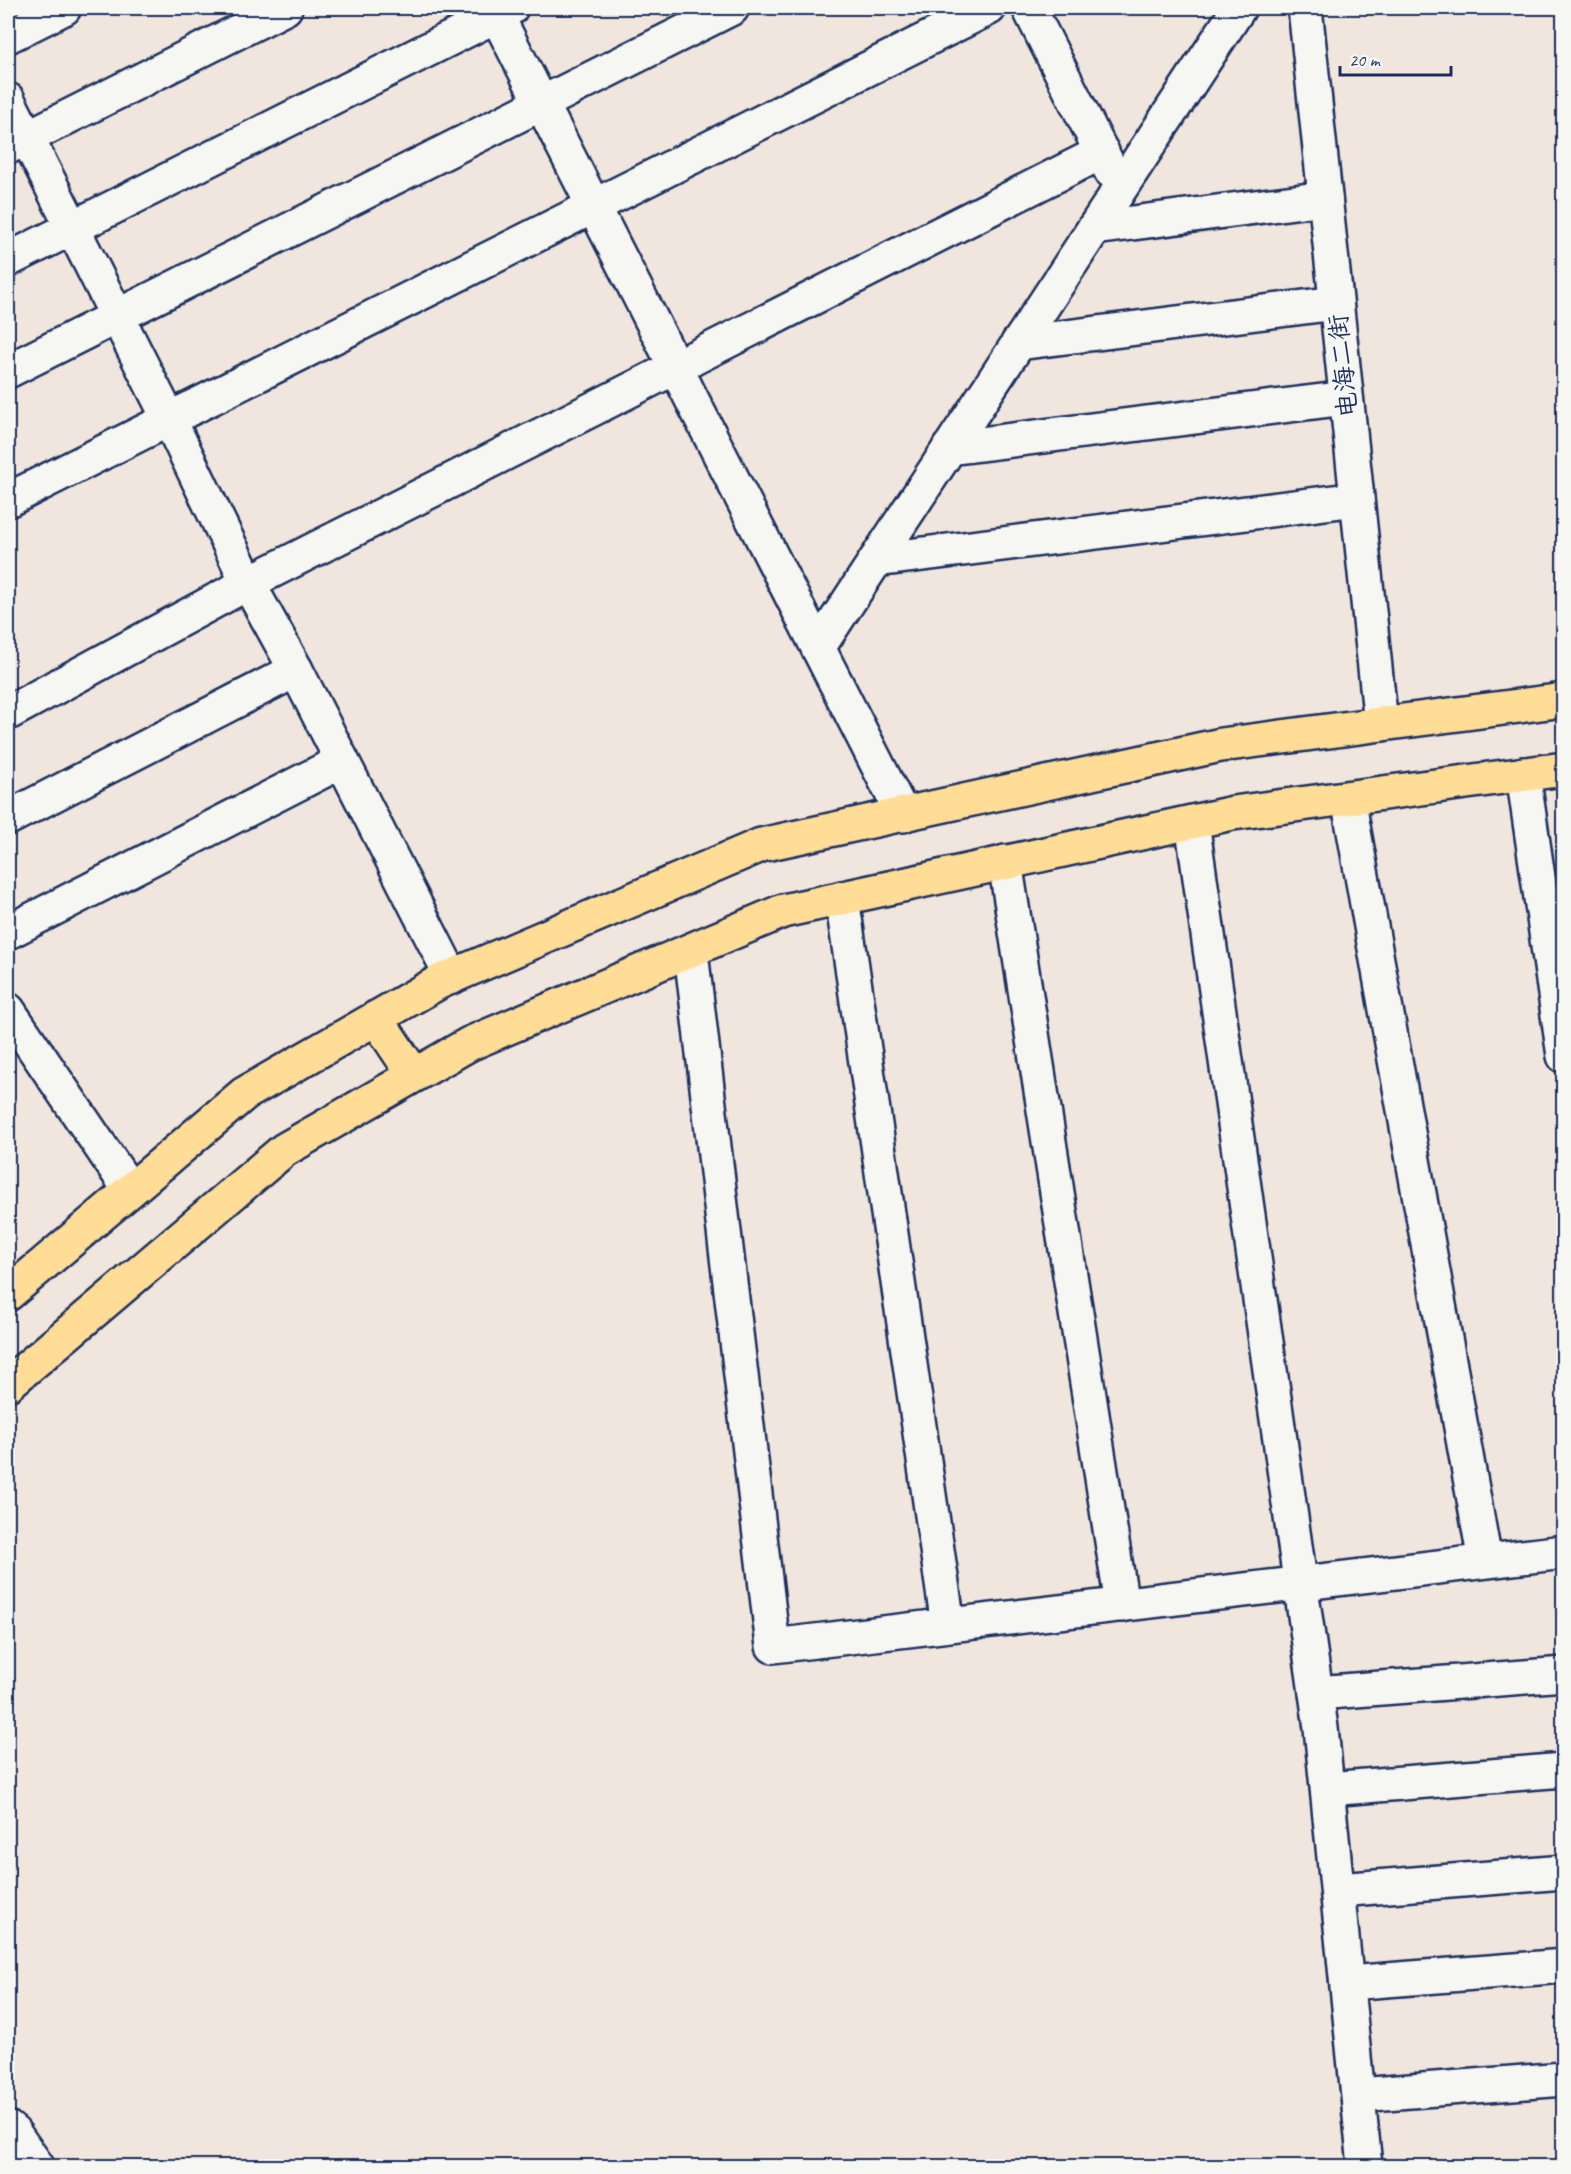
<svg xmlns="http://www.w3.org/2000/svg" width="1571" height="2174" viewBox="0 0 1571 2174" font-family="Caveat,'LXGW WenKai TC',sans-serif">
  <rect width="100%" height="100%" fill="#f0e6de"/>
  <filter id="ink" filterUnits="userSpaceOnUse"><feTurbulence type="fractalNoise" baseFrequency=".0167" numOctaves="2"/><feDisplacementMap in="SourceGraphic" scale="12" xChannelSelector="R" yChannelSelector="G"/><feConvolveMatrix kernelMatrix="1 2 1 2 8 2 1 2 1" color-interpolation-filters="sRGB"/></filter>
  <g filter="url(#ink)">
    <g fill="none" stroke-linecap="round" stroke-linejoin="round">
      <g stroke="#1b2f5e" stroke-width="38">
        <g id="street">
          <path d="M493,8L903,815"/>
          <path d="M1029,8L1111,171"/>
          <path d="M1305,8L1381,724"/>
          <path d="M8,36L64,8"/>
          <path d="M8,100L169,419L248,583L296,670L452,977"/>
          <path d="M8,147L285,8"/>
          <path d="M1094,228L1325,198"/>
          <path d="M8,260L511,8"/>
          <path d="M1018,343L1336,303"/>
          <path d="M8,371L732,8"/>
          <path d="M949,448L1346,398"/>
          <path d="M8,500L989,8"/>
          <path d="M876,560L1357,499"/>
          <path d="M818,648L1239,8"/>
          <path d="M8,713L248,583L1102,152"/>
          <path d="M1523,774L1564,1056"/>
          <path d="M1348,798L1485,1561"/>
          <path d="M8,818L296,670"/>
          <path d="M1192,822L1321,1728L1365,2166"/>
          <path d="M1005,862L1122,1605"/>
          <path d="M842,898L948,1625"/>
          <path d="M8,932L342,761"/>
          <path d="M691,952L773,1646L1564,1552"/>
          <path d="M8,1010L130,1190"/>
          <path d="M1316,1693L1564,1674"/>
          <path d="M1328,1789L1564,1770"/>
          <path d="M1338,1890L1564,1872"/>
          <path d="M1348,1983L1564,1966"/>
          <path d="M1359,2095L1564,2079"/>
          <path d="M8,2128L14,2133L37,2166"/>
        </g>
      </g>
      <g stroke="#1b2f5e" stroke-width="38">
        <g id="highway">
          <path d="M376,1018L414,1075"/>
          <path d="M8,1294L244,1094L439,982L761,845L1221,745L1564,700"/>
          <path d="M8,1384L284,1150L469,1044L783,911L1233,813L1564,769"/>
        </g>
      </g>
      <use href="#street" stroke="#f6f6f2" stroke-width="33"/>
      <use href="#highway" stroke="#ffdd96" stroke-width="33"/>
    </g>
  </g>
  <g text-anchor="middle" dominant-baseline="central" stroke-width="5" stroke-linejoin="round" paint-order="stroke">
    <g font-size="26" fill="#1b2f5e" stroke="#f6f6f2">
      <text transform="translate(1343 366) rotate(-96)">电海二街</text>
    </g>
  </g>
  <rect width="1571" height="2174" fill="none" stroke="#f6f6f2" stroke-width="30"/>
  <rect x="15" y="15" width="1541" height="2144" fill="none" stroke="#1b2f5e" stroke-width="2" filter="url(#ink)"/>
  <path d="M1340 66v9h111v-9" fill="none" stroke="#1b2f5e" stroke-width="3"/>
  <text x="1349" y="66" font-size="18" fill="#1b2f5e" stroke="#f6f6f2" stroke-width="4.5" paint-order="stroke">20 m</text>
</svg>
